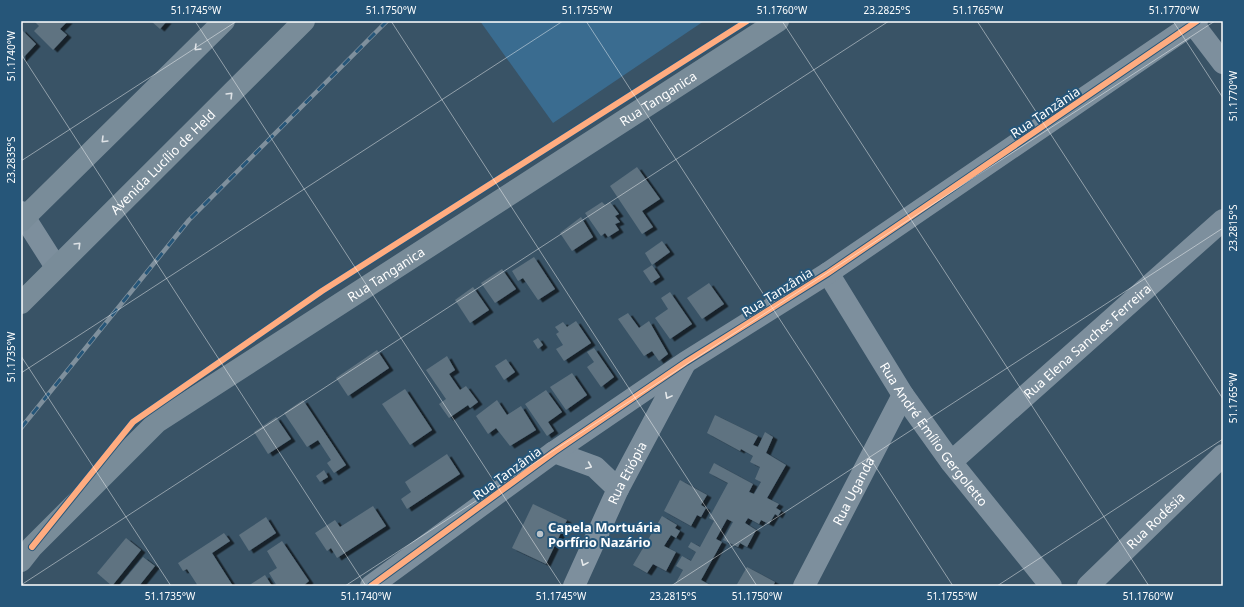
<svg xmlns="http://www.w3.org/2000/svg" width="1244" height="607" viewBox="0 0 1244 607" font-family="'Noto Sans',sans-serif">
  <defs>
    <filter id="shadow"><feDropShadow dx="4.5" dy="2.5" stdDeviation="0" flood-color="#0009"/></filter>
  </defs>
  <rect width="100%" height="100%" fill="#395366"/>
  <path fill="#3a6c90" d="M480,21H704L553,123Z"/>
  <g fill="#5f7381" filter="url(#shadow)">
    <path d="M34,21H68L60,29L67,35L53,50L34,31L39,26Z"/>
    <path d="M151,21H167L160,29Z"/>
    <path d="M21,29L36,44L21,60Z"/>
    <path d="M637,167L660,199L642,211L653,227L642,234L610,186Z"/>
    <path d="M602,202L605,205L610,202L619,214L615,216L620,222L615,224L619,230L608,237L605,233L601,236L585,213Z"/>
    <path d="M581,217L593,237L572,251L560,233Z"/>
    <path d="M662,241L670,252L652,265L645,253Z"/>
    <path d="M534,257L555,289L538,300L523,278L518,281L512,271Z"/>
    <path d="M652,265L660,277L651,283L643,271Z"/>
    <path d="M502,269L516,289L495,303L481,283Z"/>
    <path d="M709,283L724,304L702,319L687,298Z"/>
    <path d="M473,287L489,310L470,323L455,300Z"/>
    <path d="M670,292L692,324L670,339L655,318L668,309L661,298Z"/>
    <path d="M628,313L639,328L649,321L668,354L659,361L652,351L644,356L618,319Z"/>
    <path d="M576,321L591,343L564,361L556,349L563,345L556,334L559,332L555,327L563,322L567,327Z"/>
    <path d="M538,338L543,345L538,349L533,341Z"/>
    <path d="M594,348L614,377L601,387L587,367L594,362L587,352Z"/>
    <path d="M377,350L389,368L348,396L336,378Z"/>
    <path d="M447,356L455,370L449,374L460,390L466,386L478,402L470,408L468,405L449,418L439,404L446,399L426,370Z"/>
    <path d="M506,359L515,372L504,380L495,366Z"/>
    <path d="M572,373L587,395L566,410L550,387Z"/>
    <path d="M405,389L432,430L410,445L382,404Z"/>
    <path d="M546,390L562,412L548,422L554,431L547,436L525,404Z"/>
    <path d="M303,400L346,465L334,473L327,463L331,460L318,440L307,447L284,413Z"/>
    <path d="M497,400L507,415L521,406L536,430L510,446L496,428L488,434L476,416Z"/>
    <path d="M715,415L758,436L753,445L758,447L765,432L773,437L766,453L786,465L767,498L779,504L776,508L781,511L778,516L775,514L769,524L761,520L759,524L748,518L745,523L756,530L747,547L740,543L738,547L723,540L733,522L727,519L716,539L722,542L701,580L712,586H674L683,570L676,566L682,556L691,561L696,552L688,547L691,542L700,547L714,521L709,518L728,483L709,473L714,463L753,484L749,492L754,494L761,482L755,479L760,467L750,462L753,456L741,449L740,451L707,433Z"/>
    <path d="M276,417L291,439L268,454L254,432Z"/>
    <path d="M447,454L460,474L407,509L401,499L411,492L405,482Z"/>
    <path d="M324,470L328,477L320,482L316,476Z"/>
    <path d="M680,480L707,495L701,505L706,508L701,517L697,515L691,526L664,511Z"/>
    <path d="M533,504L567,520L546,564L512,548Z"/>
    <path d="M373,506L386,526L337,558L331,548L327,551L315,533L335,520L340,527Z"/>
    <path d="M662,516L677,525L675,528L680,531L676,538L671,535L664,546L676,552L666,571L653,564L647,573L633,565Z"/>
    <path d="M266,517L276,533L249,551L239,535Z"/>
    <path d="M224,533L230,541L212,553L233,586H198L187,569L183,571L178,563Z"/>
    <path d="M126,538L141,550L112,586L97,573Z"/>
    <path d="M282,541L309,581L303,586H277L269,573L277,568L267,551Z"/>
    <path d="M143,557L155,566L139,586H119Z"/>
    <path d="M747,567L775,582L773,586H736Z"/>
    <path d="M265,575L272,586H248Z"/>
  </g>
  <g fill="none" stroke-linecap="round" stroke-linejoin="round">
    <g stroke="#7d8f9d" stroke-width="22">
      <path d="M1191,21L1223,63"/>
      <path d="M21,212L56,267"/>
      <path id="s1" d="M828,273L903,395L951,462L1051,586"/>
      <path d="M554,452L595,467L618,489"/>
      <path id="s2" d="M951,462L1223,220"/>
      <path d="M371,586L554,452L686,362L828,273L1197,21"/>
      <path id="s3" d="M574,586L618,489L684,365"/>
      <path id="s4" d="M804,586L903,395"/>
      <path id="s5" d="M1088,586L1223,455"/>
    </g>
    <g stroke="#798c99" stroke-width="22">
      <path d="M21,221L224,21"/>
      <path id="s6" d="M21,303L304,21"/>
      <path id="s7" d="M21,561L32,547L157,422L778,21"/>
    </g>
    <g stroke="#7f909d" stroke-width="4.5">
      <path id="rail" d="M21,428L189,220L387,21"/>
    </g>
    <use href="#rail" stroke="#265679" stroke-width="3" stroke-dasharray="9" stroke-linecap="butt"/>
    <g stroke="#265679" stroke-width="8">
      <g id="cycleway">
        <path d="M32,547L133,422L322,291L747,21"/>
        <path d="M371,586L554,452L686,362L828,273L1197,21"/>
      </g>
    </g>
    <use href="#cycleway" stroke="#ffac80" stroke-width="6"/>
  </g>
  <defs><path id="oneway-chevron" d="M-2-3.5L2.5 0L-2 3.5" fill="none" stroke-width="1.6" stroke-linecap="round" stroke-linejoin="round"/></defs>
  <g stroke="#dee2e6">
    <use href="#oneway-chevron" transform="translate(197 48) rotate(135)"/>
    <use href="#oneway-chevron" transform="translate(230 95) rotate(-45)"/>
    <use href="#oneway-chevron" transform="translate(104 140) rotate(135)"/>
    <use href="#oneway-chevron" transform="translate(78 245) rotate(-45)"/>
  </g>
  <g stroke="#e5e9eb">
    <use href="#oneway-chevron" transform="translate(668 396) rotate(118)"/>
    <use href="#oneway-chevron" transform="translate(589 466) rotate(23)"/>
    <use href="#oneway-chevron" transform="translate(584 563) rotate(114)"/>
  </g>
  <path fill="none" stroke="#fff" stroke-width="1" stroke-opacity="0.45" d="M195,21L562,586M391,21L757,586M586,21L953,586M782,21L1149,586M977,21L1223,399M1173,21L1223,98M21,54L366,586M21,161L237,21M21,356L171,586M21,373L563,21M21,585L889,21M345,586L1215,21M671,586L1223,228M997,586L1223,439"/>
  <circle fill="#bac3c9" stroke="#265679" stroke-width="1.5" cx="540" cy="534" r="4"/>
  <g text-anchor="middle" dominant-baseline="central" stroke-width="4" stroke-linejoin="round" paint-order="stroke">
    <g font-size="13" fill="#fff" stroke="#265679">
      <text stroke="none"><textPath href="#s7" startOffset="791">Rua Tanganica</textPath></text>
      <text transform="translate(1045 112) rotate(-34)">Rua Tanzânia</text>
      <text stroke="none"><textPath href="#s6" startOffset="200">Avenida Lucílio de Held</textPath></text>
      <text stroke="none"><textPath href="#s7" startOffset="467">Rua Tanganica</textPath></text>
      <text transform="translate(777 292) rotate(-32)">Rua Tanzânia</text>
      <text stroke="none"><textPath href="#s2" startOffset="182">Rua Elena Sanches Ferreira</textPath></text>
      <text stroke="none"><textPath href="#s1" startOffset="193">Rua André Emílio Gergoletto</textPath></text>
      <text transform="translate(507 473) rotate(-36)">Rua Tanzânia</text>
      <text stroke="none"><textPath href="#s3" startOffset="125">Rua Etiópia</textPath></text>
      <text stroke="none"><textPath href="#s4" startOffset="107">Rua Uganda</textPath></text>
      <text stroke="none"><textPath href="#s5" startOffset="94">Rua Rodésia</textPath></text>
    </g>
    <g font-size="13" font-weight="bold" fill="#fff" stroke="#265679" text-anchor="start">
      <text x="548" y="527">Capela Mortuária<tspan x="548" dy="15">Porfírio Nazário</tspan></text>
    </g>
  </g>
  <rect width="1244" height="607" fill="none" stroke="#265679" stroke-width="44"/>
  <rect x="22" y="22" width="1200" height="563" fill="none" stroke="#fff" stroke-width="1.5"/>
  <g font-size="10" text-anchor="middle" fill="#fff">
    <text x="196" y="14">51.1745°W</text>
    <text x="391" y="14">51.1750°W</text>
    <text x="587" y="14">51.1755°W</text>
    <text x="782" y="14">51.1760°W</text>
    <text x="887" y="14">23.2825°S</text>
    <text x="978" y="14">51.1765°W</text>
    <text x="1174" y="14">51.1770°W</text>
    <text transform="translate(11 56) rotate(-90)" y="4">51.1740°W</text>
    <text transform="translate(1233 96) rotate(-90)" y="4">51.1770°W</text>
    <text transform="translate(11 160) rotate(-90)" y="4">23.2835°S</text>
    <text transform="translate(1233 228) rotate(-90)" y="4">23.2815°S</text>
    <text transform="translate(11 357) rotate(-90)" y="4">51.1735°W</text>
    <text transform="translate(1233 398) rotate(-90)" y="4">51.1765°W</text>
    <text x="170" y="600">51.1735°W</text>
    <text x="366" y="600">51.1740°W</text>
    <text x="561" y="600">51.1745°W</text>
    <text x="673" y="600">23.2815°S</text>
    <text x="757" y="600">51.1750°W</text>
    <text x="952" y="600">51.1755°W</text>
    <text x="1148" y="600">51.1760°W</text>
  </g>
</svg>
